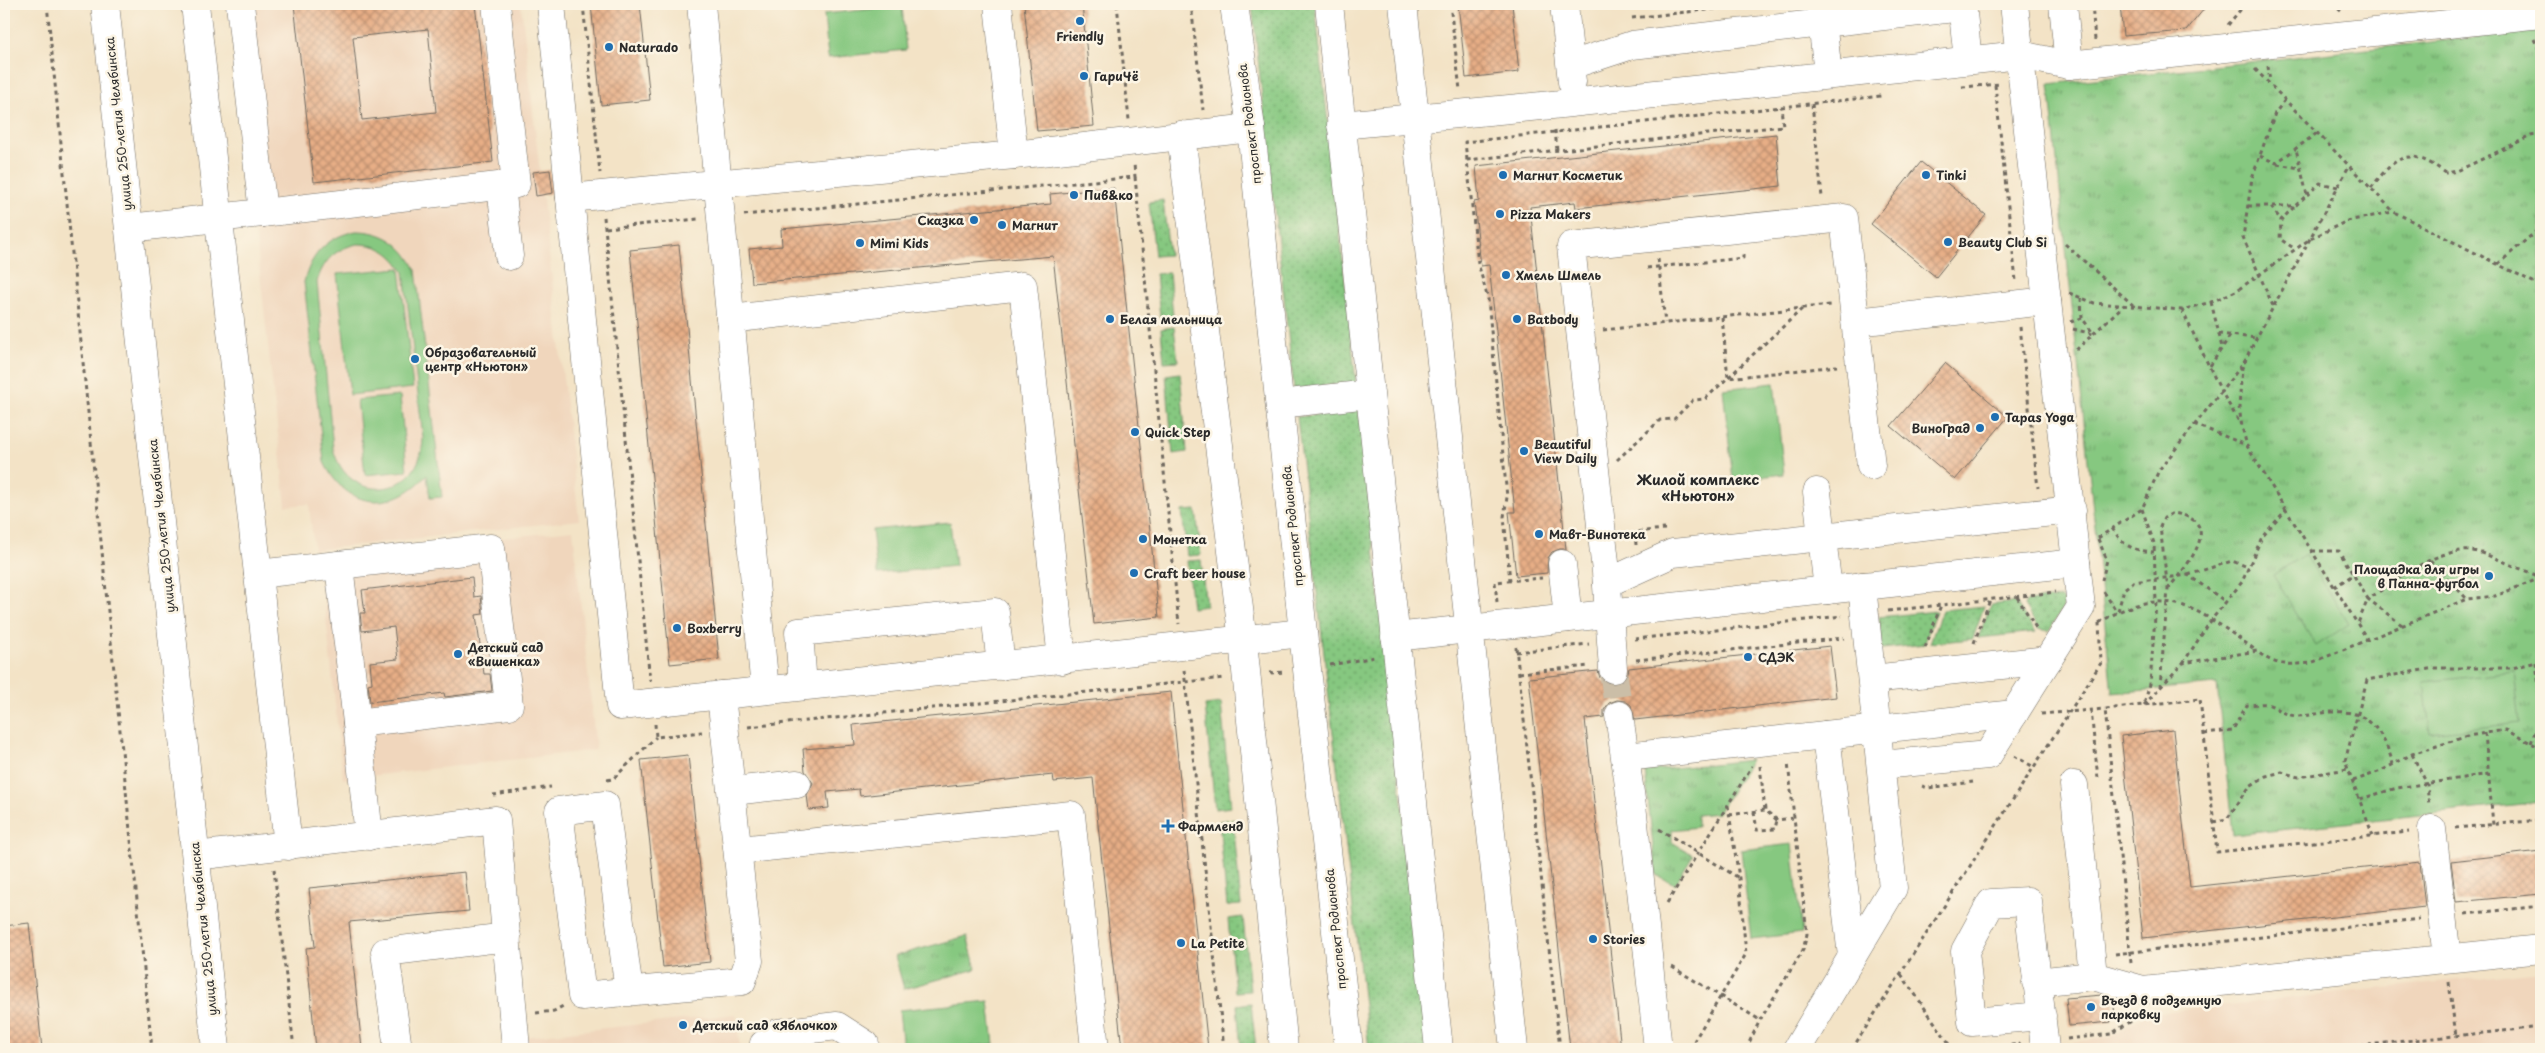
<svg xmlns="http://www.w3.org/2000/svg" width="2545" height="1053" viewBox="0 0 2545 1053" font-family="'Playpen Sans',sans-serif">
  <defs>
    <pattern id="grass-dots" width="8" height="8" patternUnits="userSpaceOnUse" patternTransform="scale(1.25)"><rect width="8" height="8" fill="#86c880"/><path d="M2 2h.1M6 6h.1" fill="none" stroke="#6ea369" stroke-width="1.8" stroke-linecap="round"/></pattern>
    <pattern id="park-tufts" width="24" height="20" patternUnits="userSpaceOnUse" patternTransform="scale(1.25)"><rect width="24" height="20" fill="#86c880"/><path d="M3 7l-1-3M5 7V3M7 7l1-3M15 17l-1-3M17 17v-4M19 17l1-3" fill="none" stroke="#6ea369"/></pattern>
    <pattern id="building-cross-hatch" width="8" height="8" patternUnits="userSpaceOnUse" patternTransform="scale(1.25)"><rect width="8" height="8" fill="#e7ae86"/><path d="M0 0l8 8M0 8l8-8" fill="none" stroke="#bb8e6e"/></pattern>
  </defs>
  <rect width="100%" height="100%" fill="#fcf5e5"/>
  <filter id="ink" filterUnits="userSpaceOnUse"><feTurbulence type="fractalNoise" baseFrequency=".02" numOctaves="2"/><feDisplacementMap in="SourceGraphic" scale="10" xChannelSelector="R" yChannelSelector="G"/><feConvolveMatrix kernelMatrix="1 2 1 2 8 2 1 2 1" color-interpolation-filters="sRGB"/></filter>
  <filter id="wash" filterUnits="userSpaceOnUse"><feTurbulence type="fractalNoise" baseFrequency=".0096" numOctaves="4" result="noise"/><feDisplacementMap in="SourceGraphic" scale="20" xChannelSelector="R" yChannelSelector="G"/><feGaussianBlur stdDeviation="1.12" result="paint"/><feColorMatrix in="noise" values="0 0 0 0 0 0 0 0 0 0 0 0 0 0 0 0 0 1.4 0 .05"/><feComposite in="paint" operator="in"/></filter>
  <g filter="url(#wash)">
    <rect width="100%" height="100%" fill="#f3e3c6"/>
    <g fill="#f0d6bc">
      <path d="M230,4H521L579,520L314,550L309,504L286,506Z"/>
      <path d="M573,530L596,750L343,779L320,559Z"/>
      <path d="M2541,971V1049H2072L2073,1042L2112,1037L2145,1014Z"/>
      <path d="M736,1014L740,1049H524L523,1037Z"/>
    </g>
    <g fill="url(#grass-dots)" stroke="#587a56">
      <path d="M1252,4H1315L1356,382L1294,389Z"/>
      <path d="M1163,200L1169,255L1155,256L1149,202Z"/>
      <path d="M1169,273L1173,316L1160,317L1156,274Z"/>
      <path d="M1174,327L1178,361L1164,362L1161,329Z"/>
      <path d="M1180,373L1187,452L1173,454L1166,375Z"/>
      <path d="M1359,410L1429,1049H1369L1297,417Z"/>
      <path d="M1196,510L1201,555L1187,556L1182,511Z"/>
      <path d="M1201,560L1206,606L1192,608L1187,561Z"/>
      <path d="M2061,598L2064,601V606L2049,631L2039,629L2024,605L2027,601Z"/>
      <path d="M2015,602L2036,632L1978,638L1991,605Z"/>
      <path d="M1984,606L1973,639L1930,643L1942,610Z"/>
      <path d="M1936,611L1924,644L1882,649L1879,617Z"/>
      <path d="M1221,703L1231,807L1215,809L1205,705Z"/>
      <path d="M1233,819L1241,905L1227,906L1219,821Z"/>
      <path d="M1243,917L1250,991L1235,992L1228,919Z"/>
      <path d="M1251,1003L1256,1049H1241L1237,1005Z"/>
    </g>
    <g fill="url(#park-tufts)" stroke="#587a56">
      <path d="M2541,30V802L2233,835L2217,684L2112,693L2049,84Z"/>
      <path d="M1751,760L1718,813L1697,815V827L1672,830V842L1693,855L1675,884L1656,875L1645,771Z"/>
      <path d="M967,936L976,969L904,989L895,956Z"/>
    </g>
    <g fill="#86c880" stroke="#587a56" fill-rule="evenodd">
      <path d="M902,6L906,50L828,58L824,14Z"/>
      <path d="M356,231C384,231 404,244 416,270L442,497L430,498L427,475C393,513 346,510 324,462L304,282C311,254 327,237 356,231ZM357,244C379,244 393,253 404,272L423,438C422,499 347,507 333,448L317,282C323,261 335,249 357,244Z"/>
      <path d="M400,268L413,388L350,395L337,274Z"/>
      <path d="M1774,383L1784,474L1733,480L1723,389Z"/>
      <path d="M400,396L407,471L365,475L357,400Z"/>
      <path d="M950,522L955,566L877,574L872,530Z"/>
      <path d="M2305,554L2349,624L2316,646L2273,575Z"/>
      <path d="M2514,672L2520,723L2430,733L2424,682Z"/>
      <path d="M1792,844L1802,933L1751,939L1741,850Z"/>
      <path d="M989,1001L994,1044L947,1049H903L899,1010Z"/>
    </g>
    <g id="blocks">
      <g fill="url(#building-cross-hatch)" fill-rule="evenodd">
        <path d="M294,4H475L493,162L314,182ZM428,29L436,112L362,120L353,37Z"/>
        <path d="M591,4H640L650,100L601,105Z"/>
        <path d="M1024,4H1082L1094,126L1037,131Z"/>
        <path d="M1458,4H1512L1519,72L1466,78Z"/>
        <path d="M2120,4H2208L2186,31L2123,36Z"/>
        <path d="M1776,134L1781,186L1576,208L1575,202L1530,207L1566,549H1560L1552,552L1548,558L1547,573L1516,576L1509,512H1515L1489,265L1481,266L1474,202L1479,201L1476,166Z"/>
        <path d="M1921,162L1986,215L1936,277L1871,224Z"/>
        <path d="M550,170L553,193L536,196L533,172Z"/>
        <path d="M1114,188L1159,617L1094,624L1053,256L752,283L749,249L782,246L781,229L1051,204L1050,194Z"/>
        <path d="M679,245L719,659L670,664L630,250Z"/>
        <path d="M1945,363L2008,417L1955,480L1891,426Z"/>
        <path d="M472,577L474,597L481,596L483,614L476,615L484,674H490L492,691L445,697L444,693L370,702L368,684L372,683L370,662L398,659L394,627L362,631L360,613H365L362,590Z"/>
        <path d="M1830,646L1836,697L1635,720L1631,705L1625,701L1617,700L1609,703L1604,710V717L1585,719L1621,1049H1570L1529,678L1598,671L1600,678L1606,683L1615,684L1622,682L1627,676L1629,668Z"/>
        <path d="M1171,692L1208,1049H1122L1093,778L1054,782L1053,775L860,796L859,789L827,792L829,808L809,810L807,795L813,783L805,771L803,749L855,745L853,725Z"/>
        <path d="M2173,730L2190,887L2420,862L2425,907L2143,938L2121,736Z"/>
        <path d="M688,755L710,962L663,967L641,760Z"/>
        <path d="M2541,851V894L2456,902L2451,861Z"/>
        <path d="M465,872L469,911L349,922L362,1049H316L306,948L315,947L309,888Z"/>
        <path d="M29,923L42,1049H4V926Z"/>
        <path d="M2102,995L2108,998H2113L2115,1016H2110L2111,1022L2069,1026L2066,998Z"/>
      </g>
    </g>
  </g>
  <g filter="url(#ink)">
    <use href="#blocks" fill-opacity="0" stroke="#716b61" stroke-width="1"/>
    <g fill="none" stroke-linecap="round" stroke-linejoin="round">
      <path stroke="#cbbea7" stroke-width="28" stroke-dasharray="28 14" stroke-linecap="butt" d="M1613,669L1619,715"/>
      <g stroke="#716b61" stroke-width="29">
        <g id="minor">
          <path d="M105,4L216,1049"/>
          <path d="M195,4L288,846"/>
          <path d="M240,4L263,213"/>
          <path d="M551,4L620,706L1303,633"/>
          <path d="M701,4L765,690"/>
          <path d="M998,4L1014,155"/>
          <path d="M1234,4L1251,128L1303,633L1349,1049"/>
          <path d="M1329,4L1439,1049"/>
          <path d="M1403,4L1514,1049"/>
          <path d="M1564,4L1572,82"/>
          <path d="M1820,4L1828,74"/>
          <path d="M1962,4L1968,60"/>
          <path d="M2063,4L2069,65"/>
          <path d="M1571,65L1632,45L1963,7"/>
          <path d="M1341,125L1552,105L2020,55L2069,65L2541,14"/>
          <path d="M1181,135L1243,641L1284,1049"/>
          <path d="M501,186L509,256"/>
          <path d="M570,198L1014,155L1251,128"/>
          <path d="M130,228L516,184L496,4"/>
          <path d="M730,319L1023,286L1062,660"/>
          <path d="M1856,322L2047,301"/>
          <path d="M1280,404L1369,394"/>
          <path d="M1817,492L1828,590"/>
          <path d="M1562,564L1568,618"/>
          <path d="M339,565L357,723"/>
          <path d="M258,574L491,548L509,705L357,723L369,836"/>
          <path d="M1607,583L1673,553L2072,510"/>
          <path d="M1395,637L2076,563"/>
          <path d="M1613,669L1606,572L1571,246L1844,218L1871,466"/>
          <path d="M1872,679L2048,660"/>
          <path d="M803,686L799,632L995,612L1001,666"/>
          <path d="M1619,715L1633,814L1658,1049"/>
          <path d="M1826,735L1852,956"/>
          <path d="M1626,757L2014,714"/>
          <path d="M1881,765L1988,755L2081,607L2014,4"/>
          <path d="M2074,785L2093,976L2143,990L2541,949"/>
          <path d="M733,791L797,784"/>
          <path d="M2432,829L2447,958"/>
          <path d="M739,850L1071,815L1095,1049"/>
          <path d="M196,856L496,820L516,1049"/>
          <path d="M2036,982L2093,976"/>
          <path d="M629,992L605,805L559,811L582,996L742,981L749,961L721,695"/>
          <path d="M2042,1016L1972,1022L1965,951L1991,903L2028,901C2033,950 2040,1000 2045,1049"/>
          <path d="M398,1049L385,952L507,937"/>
          <path d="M765,1049L764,1044L778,1033L837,1026L865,1044L866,1049"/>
          <path d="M1797,1049L1893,888L1862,586"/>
        </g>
      </g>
      <g stroke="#716b61" stroke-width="3" stroke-dasharray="4 4" stroke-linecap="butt">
        <path d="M47,4L152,1049"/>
        <path d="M583,4L600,173"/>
        <path d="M1117,4L1129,120"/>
        <path d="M1191,4L1203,110"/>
        <path d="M1450,4L1460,90"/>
        <path d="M2092,4L2095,40"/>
        <path d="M2332,4L2341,11"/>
        <path d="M1632,18L1760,4"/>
        <path d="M2228,25L2245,4"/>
        <path d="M2534,39L2541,54"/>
        <path d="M2268,66L2270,82"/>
        <path d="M2255,69L2394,212L2541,286"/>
        <path d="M1995,85L2016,281"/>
        <path d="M1962,87L2001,84"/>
        <path d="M1812,104L1822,197"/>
        <path d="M1555,130L1557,150"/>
        <path d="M2260,156L2276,163L2317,133"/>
        <path d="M1467,160L1465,142L1881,96"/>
        <path d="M2277,164L2300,168"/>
        <path d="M1135,177L1179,624"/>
        <path d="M2371,188C2398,153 2409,147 2446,173L2457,171L2531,136L2541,134"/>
        <path d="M2307,195L2320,183L2338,187"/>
        <path d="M2248,206H2295L2307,195L2296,149"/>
        <path d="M2271,207L2281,220"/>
        <path d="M2294,207L2281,220L2280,239L2295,249"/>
        <path d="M744,215L1135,177L1134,163"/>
        <path d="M604,217L650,681"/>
        <path d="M606,228L698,219"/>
        <path d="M2065,244L2133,305"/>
        <path d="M1658,259L1665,323"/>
        <path d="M2498,264L2541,227"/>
        <path d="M1647,268L1743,258V251"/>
        <path d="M2069,293L2094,303L2182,310L2211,302L2236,291L2310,239L2347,221L2393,212"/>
        <path d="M2081,298L2082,318L2093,333"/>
        <path d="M2211,302L2219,334L2256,338"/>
        <path d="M2273,306L2243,237L2252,178L2275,113L2285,100"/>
        <path d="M2182,310L2221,391L2241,425"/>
        <path d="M1722,317L1728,378L1837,366"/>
        <path d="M2071,322L2082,318"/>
        <path d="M2020,327L2038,488"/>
        <path d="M2073,329L2093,334"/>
        <path d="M1603,330L1830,305"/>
        <path d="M2219,334L2222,348"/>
        <path d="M2076,350L2124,305"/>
        <path d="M2210,366L2230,336"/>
        <path d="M2194,424L2246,445"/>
        <path d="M1617,460L1660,420L1674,419L1693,400L1705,399L1802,309"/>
        <path d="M2142,509L2154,543L2156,603L2150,684L2144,704"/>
        <path d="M2286,510L2247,446L2242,427L2239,407L2242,368L2249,352L2349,166"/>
        <path d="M2112,528C2124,547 2132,550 2154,552"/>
        <path d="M2098,538L2142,509L2159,470L2246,360"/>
        <path d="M2541,538V545"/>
        <path d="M2098,539L2107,560L2102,580"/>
        <path d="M1636,545L1635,532L1665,529"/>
        <path d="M2312,551H2339L2368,599L2358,623"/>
        <path d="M2430,560L2467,599"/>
        <path d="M2188,575L2232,561L2248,567"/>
        <path d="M1510,581L1504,517L1507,497L1488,299L1478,263L1467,160L1783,126L1781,107"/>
        <path d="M2334,587L2353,575"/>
        <path d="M2104,592L2117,612"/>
        <path d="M2017,597L2038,631"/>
        <path d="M1497,602L1495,582L1542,578"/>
        <path d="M1888,611L2056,592"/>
        <path d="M2118,611L2124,589L2133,582L2188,575L2226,602"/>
        <path d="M2099,623C2167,579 2200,611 2257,651"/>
        <path d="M2402,625L2368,599C2398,580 2434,548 2472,551C2485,552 2526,572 2541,577"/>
        <path d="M1635,639L1842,616"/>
        <path d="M1974,643L1990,600"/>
        <path d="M1516,647L1560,1049"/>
        <path d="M1925,648L1941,605"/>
        <path d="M1516,652L1589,644"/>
        <path d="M1636,660L1844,638"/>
        <path d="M2536,662L2541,704"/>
        <path d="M2183,663L2212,619L2242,582L2262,537L2286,510L2367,639"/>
        <path d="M1330,665L1375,657"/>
        <path d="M1184,670L1224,1049"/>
        <path d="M1270,673L1284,672"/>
        <path d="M1519,673L1590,666"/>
        <path d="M2160,687L2168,589L2160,527L2164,518L2173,513C2228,521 2186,566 2168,589"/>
        <path d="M2144,705L2183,663L2257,651C2275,667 2288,665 2311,663L2467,599L2495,596L2541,578"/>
        <path d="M2091,710L2098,779"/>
        <path d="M2041,714L2105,709"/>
        <path d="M655,724L656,737L702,732"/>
        <path d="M748,727L1224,678"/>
        <path d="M2485,733L2493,825"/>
        <path d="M2204,734L2232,731L2247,705C2253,705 2261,703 2267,704C2280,708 2281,715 2298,716C2310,716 2322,712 2333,712C2369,709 2384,733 2393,764"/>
        <path d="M2531,743L2541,716"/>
        <path d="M2412,754L2427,784L2429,806"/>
        <path d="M2014,756L2034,767"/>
        <path d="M1760,766L1765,810"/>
        <path d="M607,780L613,779L656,737"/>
        <path d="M2353,781L2381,771L2412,754L2468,736L2505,730L2541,748"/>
        <path d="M1922,786L1928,788L1973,782"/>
        <path d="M493,795L551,787"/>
        <path d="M2360,799L2397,788L2489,774"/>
        <path d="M1754,812L1757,830L1775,829L1777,820"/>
        <path d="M1729,815L1765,810L1777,820L1794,818"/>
        <path d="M2213,822L2227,819L2250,786L2266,776L2282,772L2298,777L2348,769"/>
        <path d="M2455,828L2541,820"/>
        <path d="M1659,829L1739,878"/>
        <path d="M2373,836L2345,761L2367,680L2434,668H2512L2541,661"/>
        <path d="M274,869L294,1049"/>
        <path d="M1667,903L1752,766"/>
        <path d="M2465,914L2541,906"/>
        <path d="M2115,954L2419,919"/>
        <path d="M2131,963L2105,709L2200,699L2217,852L2409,832"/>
        <path d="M1672,967L1760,1020"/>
        <path d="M1901,974L1953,1049"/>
        <path d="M2449,982L2456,1036"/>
        <path d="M536,1013L554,1011L563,1006"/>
        <path d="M2067,1039L2111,1034L2136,1018L2135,1011"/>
        <path d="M1691,1049V1046L1746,954L1739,878L1728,806"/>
        <path d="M1746,1049L1760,1020L1803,950L1807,934L1788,763"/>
        <path d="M1852,1049L2101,663L2099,623"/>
        <path d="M1979,1049L2021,1044"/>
        <path d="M2328,1049L2541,1027"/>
      </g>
      <use href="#minor" stroke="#fff" stroke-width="28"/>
    </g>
  </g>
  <g fill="#1f6fb2" stroke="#fcf5e5" stroke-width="2">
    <circle cx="1080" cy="21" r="5"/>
    <circle cx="609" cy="47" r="5"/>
    <circle cx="1084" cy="76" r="5"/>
    <circle cx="1503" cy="175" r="5"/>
    <circle cx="1926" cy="175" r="5"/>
    <circle cx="1074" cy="195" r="5"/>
    <circle cx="1500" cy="214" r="5"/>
    <circle cx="974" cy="220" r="5"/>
    <circle cx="1002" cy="225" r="5"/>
    <circle cx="1948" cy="242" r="5"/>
    <circle cx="860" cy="243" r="5"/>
    <circle cx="1506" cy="275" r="5"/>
    <circle cx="1110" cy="319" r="5"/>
    <circle cx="1517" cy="319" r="5"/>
    <circle cx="415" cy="359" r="5"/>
    <circle cx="1995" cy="417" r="5"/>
    <circle cx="1980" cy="428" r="5"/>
    <circle cx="1135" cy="432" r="5"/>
    <circle cx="1524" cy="451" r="5"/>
    <circle cx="1539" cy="534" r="5"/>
    <circle cx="1143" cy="539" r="5"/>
    <circle cx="1134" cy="573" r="5"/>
    <circle cx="2489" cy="576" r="5"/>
    <circle cx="677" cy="628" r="5"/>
    <circle cx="458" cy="654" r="5"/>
    <circle cx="1748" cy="657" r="5"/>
    <path d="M1165.5 818.5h5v5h5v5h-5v5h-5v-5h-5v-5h5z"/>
    <circle cx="1593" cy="939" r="5"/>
    <circle cx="1181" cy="943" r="5"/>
    <circle cx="2091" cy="1007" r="5"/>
    <circle cx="683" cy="1025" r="5"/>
  </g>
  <g text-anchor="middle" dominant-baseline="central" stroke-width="5" stroke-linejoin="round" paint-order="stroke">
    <g font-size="12" font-weight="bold" fill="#2b2b2b" stroke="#fcf5e5" text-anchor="start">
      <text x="1080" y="36" text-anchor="middle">Friendly</text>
      <text x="619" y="47">Naturado</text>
      <text x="1094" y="76">ГариЧё</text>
      <text x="1513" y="175">Магнит Косметик</text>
      <text x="1936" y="175">Tinki</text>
      <text x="1084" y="195">Пив&amp;ко</text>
      <text x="1510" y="214">Pizza Makers</text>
      <text x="964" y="220" text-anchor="end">Сказка</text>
      <text x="1012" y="225">Магнит</text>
      <text x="1958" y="242">Beauty Club Si</text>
      <text x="870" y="243">Mimi Kids</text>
      <text x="1516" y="275">Хмель Шмель</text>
      <text x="1120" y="319">Белая мельница</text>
      <text x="1527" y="319">Batbody</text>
      <text x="425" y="352">Образовательный<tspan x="425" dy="14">центр «Ньютон»</tspan></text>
      <text x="2005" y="417">Tapas Yoga</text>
      <text x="1970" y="428" text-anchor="end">ВиноГрад</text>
      <text x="1145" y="432">Quick Step</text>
      <text x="1534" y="444">Beautiful<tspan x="1534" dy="14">View Daily</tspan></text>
      <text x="1549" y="534">Мавт-Винотека</text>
      <text x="1153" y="539">Монетка</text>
      <text x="2479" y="569" text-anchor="end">Площадка для игры<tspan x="2479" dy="14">в Панна-футбол</tspan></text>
      <text x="1144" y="573">Craft beer house</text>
      <text x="687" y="628">Boxberry</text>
      <text x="468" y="647">Детский сад<tspan x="468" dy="14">«Вишенка»</tspan></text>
      <text x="1758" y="657">СДЭК</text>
      <text x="1178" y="826">Фармленд</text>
      <text x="1603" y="939">Stories</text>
      <text x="1191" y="943">La Petite</text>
      <text x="2101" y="1000">Въезд в подземную<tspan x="2101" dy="14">парковку</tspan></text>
      <text x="693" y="1025">Детский сад «Яблочко»</text>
    </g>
    <g font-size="12" fill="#2b2b2b" stroke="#fcf5e5">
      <text transform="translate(118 124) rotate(-96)">улица 250-летия Челябинска</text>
      <text transform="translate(1249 124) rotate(-97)">проспект Родионова</text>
      <text transform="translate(161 526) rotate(-96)">улица 250-летия Челябинска</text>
      <text transform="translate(1292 526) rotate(-96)">проспект Родионова</text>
      <text transform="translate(203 929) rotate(-96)">улица 250-летия Челябинска</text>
      <text transform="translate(1335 929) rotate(-96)">проспект Родионова</text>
    </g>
    <g font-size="14" font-weight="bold" fill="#2b2b2b" stroke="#fcf5e5">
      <text x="1698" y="479">Жилой комплекс<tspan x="1698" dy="16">«Ньютон»</tspan></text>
    </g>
  </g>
  <rect width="2545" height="1053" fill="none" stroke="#fcf5e5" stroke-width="20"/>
</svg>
